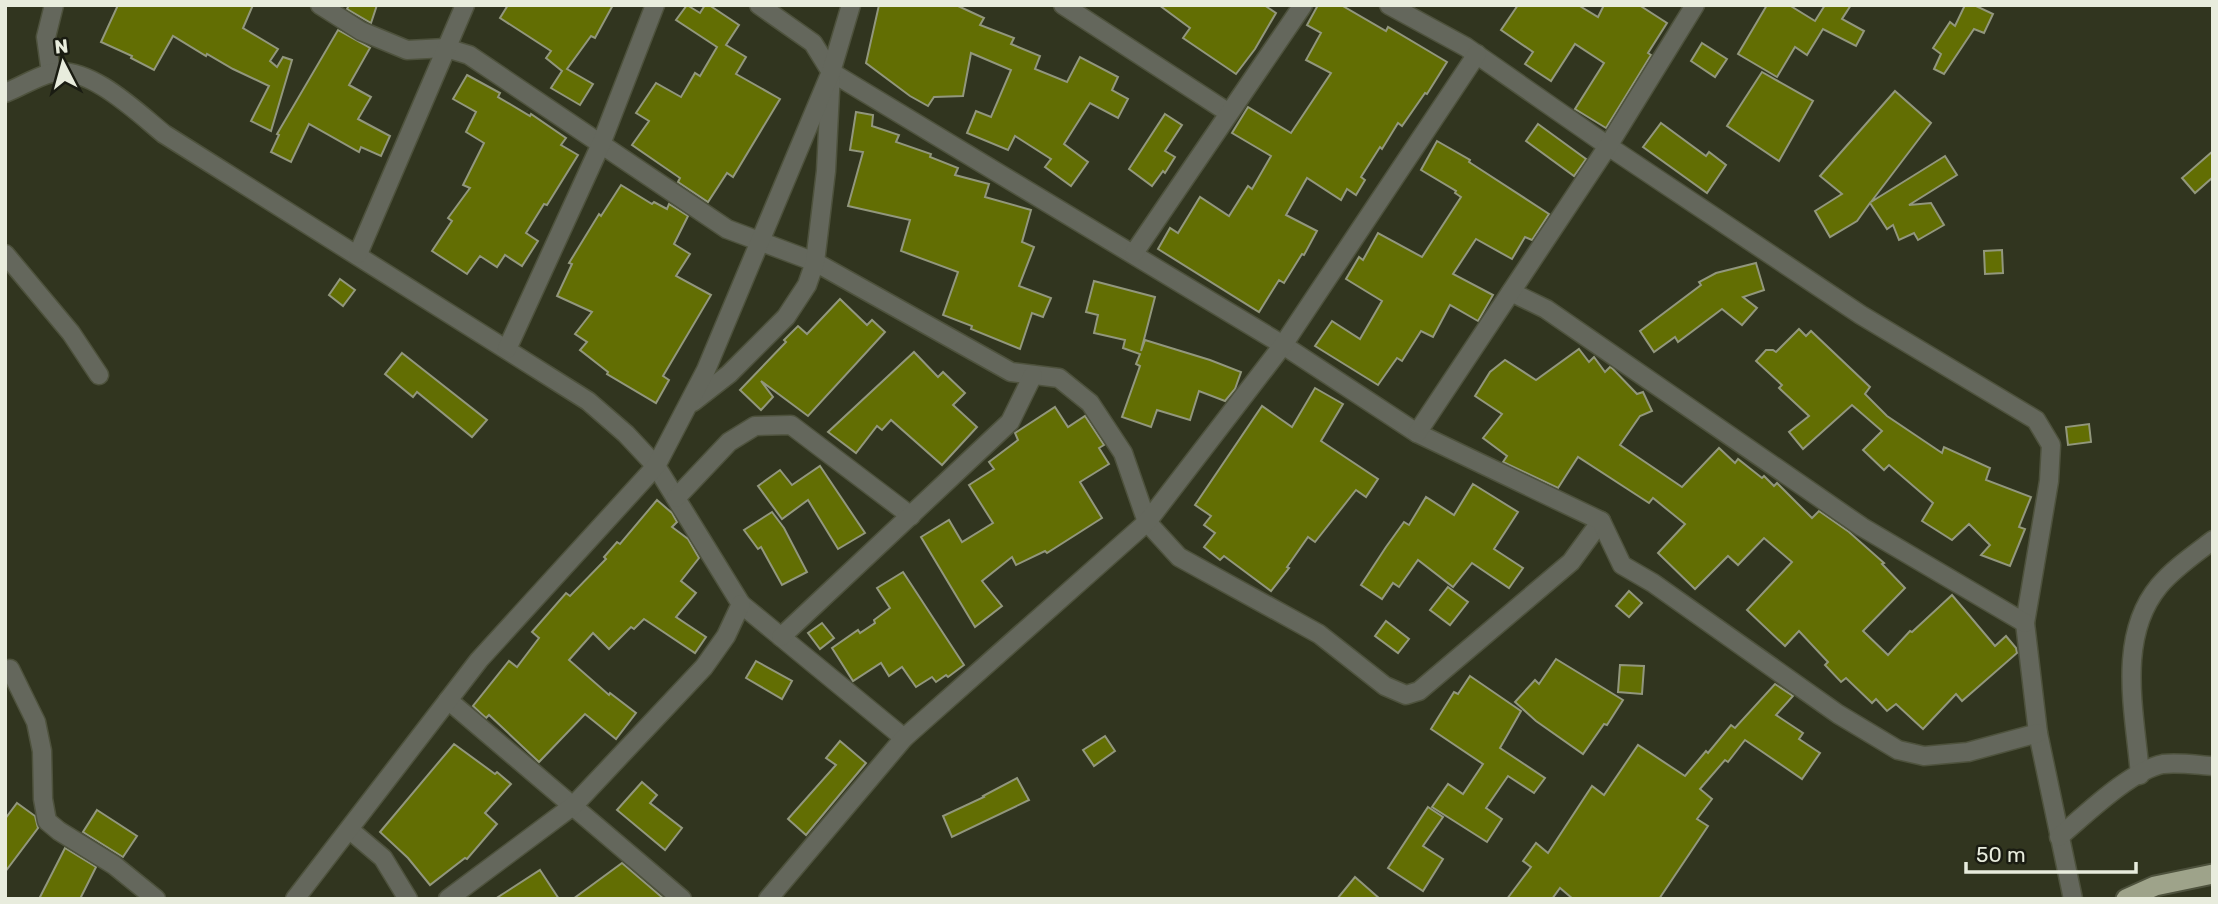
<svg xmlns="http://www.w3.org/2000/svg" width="2218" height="904" viewBox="0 0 2218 904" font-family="Rubik,sans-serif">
  <rect width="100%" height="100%" fill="#31351f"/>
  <g fill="#626e03" stroke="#92977d" stroke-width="2">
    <path d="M118,5H253L243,28L278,49L270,61L277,67L283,57L292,60L271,131L251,121L269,86L233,69L207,54L206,56L173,36L154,70L131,58L132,56L101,42Z"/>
    <path d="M349,5H377L371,23L347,9Z"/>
    <path d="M508,5H613L595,38L591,36L567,69L593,84L580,105L551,88L562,71L546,58L551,51L500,18Z"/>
    <path d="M687,5L700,13L705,5H709L739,25L726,45L746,57L736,74L780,99L733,177L727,173L708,202L678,182L680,178L632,145L649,121L636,113L656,83L681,97L695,73L700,76L717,47L676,20Z"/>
    <path d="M879,5H956L984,18L980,25L1014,38L1011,44L1040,56L1035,69L1067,82L1080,57L1118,77L1112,90L1128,99L1118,118L1090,103L1064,144L1088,162L1071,186L1045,167L1051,159L1015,136L1008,150L967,133L976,111L991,117L1011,70L971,53L963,96L934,97L928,106L910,96L866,63Z"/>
    <path d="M1159,5H1264L1276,13L1255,49L1236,74L1183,38L1190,28Z"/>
    <path d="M1318,5H1341L1386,31L1388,27L1447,62L1427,94L1425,93L1402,126L1398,123L1382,149L1380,147L1361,177L1365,180L1356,195L1347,189L1341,200L1307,178L1286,215L1317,231L1304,255L1302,254L1284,283L1279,280L1259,312L1158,249L1170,228L1178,233L1200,197L1229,216L1248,186L1252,189L1271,156L1232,133L1248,107L1291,133L1331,73L1306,60L1321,33L1307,25Z"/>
    <path d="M1518,5H1578L1598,17L1604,5H1639L1667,23L1648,53L1651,55L1606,128L1575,109L1604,63L1575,44L1551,81L1525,64L1533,52L1501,30Z"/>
    <path d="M1767,5H1789L1815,21L1825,5H1851L1842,19L1864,31L1856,46L1823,29L1807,55L1795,47L1777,77L1738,54Z"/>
    <path d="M1965,5H1974L1993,14L1984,33L1974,29L1944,74L1934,69L1941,54L1933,48L1950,22L1955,26Z"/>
    <path d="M338,30L370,48L349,85L371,97L358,119L390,136L381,156L361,147L359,152L309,124L291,162L271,152L279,135L277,134Z"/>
    <path d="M1702,43L1727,59L1715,77L1691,61Z"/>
    <path d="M1762,72L1813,101L1779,161L1727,126Z"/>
    <path d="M467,75L500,93L498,97L530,116L531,114L566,138L561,145L578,155L547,205L544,204L526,233L538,241L522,266L505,255L497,267L480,256L467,274L432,251L452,221L448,218L470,188L463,185L484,143L466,132L476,112L453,99Z"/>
    <path d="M1895,91L1931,123L1871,202L1945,156L1957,175L1909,205L1931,203L1944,225L1918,240L1914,233L1899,240L1893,225L1887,229L1870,203L1857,221L1830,237L1815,211L1842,194L1820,176Z"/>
    <path d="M856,112L873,115L872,126L899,135L896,142L931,154L930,157L958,168L955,175L989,184L985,197L1031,210L1022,242L1034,247L1019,286L1051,298L1043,317L1032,313L1020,349L971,329L972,326L943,315L958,272L901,251L910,220L848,206L863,152L850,150Z"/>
    <path d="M1165,114L1182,125L1165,151L1175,157L1165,173L1163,171L1152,186L1129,169Z"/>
    <path d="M1661,123L1706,156L1709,152L1726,165L1707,193L1643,147Z"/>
    <path d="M1538,124L1586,159L1574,176L1526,141Z"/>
    <path d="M1437,141L1470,160L1469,162L1549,214L1532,240L1525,237L1512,259L1476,239L1453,274L1493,295L1478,321L1450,305L1433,337L1421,331L1402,361L1397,358L1378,385L1315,346L1332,321L1360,339L1382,301L1346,279L1359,257L1363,260L1378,233L1422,257L1461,197L1455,193L1456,191L1421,170Z"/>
    <path d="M2213,151V177L2195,193L2182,178Z"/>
    <path d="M621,185L652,204L654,202L667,209L669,204L688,216L674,244L690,254L676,276L711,295L663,376L669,380L656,403L607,374L608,372L580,350L587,342L575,334L592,312L557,296L572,264L569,263L599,214L601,216Z"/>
    <path d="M2002,250L2003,273L1985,274L1984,251Z"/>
    <path d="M1756,263L1764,290L1743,297L1757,308L1742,325L1722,309L1678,342L1675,337L1654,352L1640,331L1701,285L1699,282L1716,273Z"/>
    <path d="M340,279L355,290L343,306L329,295Z"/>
    <path d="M1094,281L1155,297L1141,351L1145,340L1210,360L1241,372L1235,389L1225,401L1199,391L1190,420L1157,410L1151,427L1122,417L1140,366L1136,364L1140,354L1123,348L1125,340L1094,333L1098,315L1086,312Z"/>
    <path d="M840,299L867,325L872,320L885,332L808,416L761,381L773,397L761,410L740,390L786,342L784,340L798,326L807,334Z"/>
    <path d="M1799,329L1806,336L1811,331L1870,387L1865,394L1887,416L1942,453L1944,447L1990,468L1986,480L2031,497L2019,527L2025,529L2010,566L1981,555L1990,545L1969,524L1952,540L1922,521L1933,503L1889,465L1884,470L1863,450L1882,431L1852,405L1803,449L1789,432L1809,416L1779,388L1782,385L1756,361L1766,350H1773L1776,352Z"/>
    <path d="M1579,349L1589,362L1594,357L1605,372L1610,367L1612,368L1637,394L1643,392L1652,411L1640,416L1620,445L1682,487L1719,448L1735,463L1738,459L1762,478L1764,476L1774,486L1777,483L1812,518L1819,511L1849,532L1884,563L1882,564L1905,588L1863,631L1888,655L1910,631L1912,632L1952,595L1995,646L2006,636L2016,648L2017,653L1962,701L1956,694L1923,729L1896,704L1887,711L1876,699L1872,703L1846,678L1841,682L1825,665L1828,662L1799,631L1785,646L1747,610L1792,562L1764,538L1738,565L1728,556L1695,589L1658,553L1685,524L1653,498L1649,503L1578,457L1558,488L1503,462L1507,456L1483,438L1502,414L1475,396L1490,372L1505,360L1536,380Z"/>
    <path d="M914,352L938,377L943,372L965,393L953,405L977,427L942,465L891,420L882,430L877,426L856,453L828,432Z"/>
    <path d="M402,353L487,420L472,437L417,392L413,397L385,374Z"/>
    <path d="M1315,388L1343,404L1321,441L1378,479L1366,497L1356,490L1315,542L1308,537L1287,567L1289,568L1271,591L1224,556L1220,560L1204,547L1215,533L1204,525L1211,516L1195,505L1262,406L1292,427Z"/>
    <path d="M1055,407L1068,427L1085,416L1104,445L1099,448L1109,464L1080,482L1102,518L1047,553L1045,551L1016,565L1012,557L982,581L1002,606L975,627L921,537L949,520L962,542L993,523L969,485L994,469L989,462L1018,440L1015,433Z"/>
    <path d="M2089,424L2091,442L2068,445L2066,427Z"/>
    <path d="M820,466L865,533L838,549L808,500L782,519L758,486L780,470L792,485Z"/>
    <path d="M1473,484L1518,512L1494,549L1523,568L1509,588L1472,563L1453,587L1418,560L1399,587L1393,583L1382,599L1361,585L1386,547L1404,522L1409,525L1426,497L1454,515Z"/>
    <path d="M657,500L672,513L677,522L672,527L688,539L699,558L681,581L696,593L676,617L706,637L695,653L644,619L634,629L631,627L609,649L593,633L569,660L609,695L610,693L636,713L616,739L585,714L539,762L489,715L486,718L473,706L509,661L517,667L539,638L532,632L566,593L570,596L606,559L604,557L617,542L620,544Z"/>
    <path d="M772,512L784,528L807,572L782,585L761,547L758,549L744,530Z"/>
    <path d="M903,572L964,665L948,677L946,675L936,682L932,677L916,687L902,667L889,676L881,663L853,681L832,648L858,630L860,633L875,623L874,620L890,608L877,588Z"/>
    <path d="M1448,587L1468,602L1450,625L1430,610Z"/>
    <path d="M1629,591L1642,603L1629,617L1616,606Z"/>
    <path d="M1386,621L1409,639L1398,653L1375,636Z"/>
    <path d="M822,623L834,638L820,649L808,633Z"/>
    <path d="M1556,659L1623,700L1607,725L1604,724L1583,754L1536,721L1515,702L1535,680L1539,684Z"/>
    <path d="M756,661L792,681L782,699L746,678Z"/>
    <path d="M1620,665L1644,666L1642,694L1618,692Z"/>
    <path d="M1470,676L1521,711L1500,748L1545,778L1534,793L1508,776L1486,808L1502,819L1487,842L1432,807L1448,784L1463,794L1483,764L1431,729L1454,692L1458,694Z"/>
    <path d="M1775,684L1793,696L1776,715L1803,733L1799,739L1820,753L1802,779L1745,740L1728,762L1725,760L1700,789L1712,799L1697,819L1708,826L1659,899H1573L1560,888L1552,899H1507L1531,867L1523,861L1536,843L1548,853L1592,786L1604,795L1638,745L1685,776L1706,751L1708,753L1731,725L1735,728Z"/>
    <path d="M1105,736L1115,751L1094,766L1083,750Z"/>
    <path d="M840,741L866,763L806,835L788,819L836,765L826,758Z"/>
    <path d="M454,744L495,774L497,772L511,784L485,813L497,824L467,859L465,858L430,885L408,858L380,832Z"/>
    <path d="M1017,778L1029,800L952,837L943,816L984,797L983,796Z"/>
    <path d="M642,782L657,795L650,803L682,828L665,850L617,810Z"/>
    <path d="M17,803L35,816L38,828L5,872V819Z"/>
    <path d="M1428,807L1443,817L1423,846L1443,859L1423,891L1388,868Z"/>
    <path d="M97,810L137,836L123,857L83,832Z"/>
    <path d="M65,848L96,867L80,899H39Z"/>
    <path d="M622,863L664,899H573Z"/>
    <path d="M540,870L559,899H495Z"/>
    <path d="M1355,877L1380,899H1337Z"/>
  </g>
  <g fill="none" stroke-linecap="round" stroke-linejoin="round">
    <g stroke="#4e523d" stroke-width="21">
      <g id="minor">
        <path d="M320,5L361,31L407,50L446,48L469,55L727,229L815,262L1011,372L1059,378L1090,403L1123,453L1147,522L1179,557L1319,634L1385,686L1406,695L1419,691L1571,562L1601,521"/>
        <path d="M1063,5L1229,113"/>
        <path d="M1389,5L1466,47L1608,146L1861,315L2036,420L2051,445L2049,481L2025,623L2038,733L2073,899"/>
        <path d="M831,72L1283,345L1417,433L1601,521L1622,565L1653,583L1838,714L1898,750L1924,756L1968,752L2038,733"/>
        <path d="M51,73L46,37L54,5"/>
        <path d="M5,93C20,87 36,77 51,73C88,64 137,112 164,134L588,401L626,434L656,466L741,604L904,738"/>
        <path d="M1134,253L1303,5"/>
        <path d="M5,254L71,333L99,375"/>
        <path d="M358,254L465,5"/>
        <path d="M1511,292L1546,309L1862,527L2025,623"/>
        <path d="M507,349L601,144L655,5"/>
        <path d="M693,402L729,374L786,317L807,285L815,262L826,171L831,72L813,43L759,5"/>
        <path d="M1417,433L1608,146L1695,5"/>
        <path d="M676,498L729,442L755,426L791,425L911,516"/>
        <path d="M781,637L1010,422L1033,375"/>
        <path d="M10,669L36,722L42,751L43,799L47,821L59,831L114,865L156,899"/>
        <path d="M448,700L682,899"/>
        <path d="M2140,775C2135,713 2116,638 2159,586C2174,568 2195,554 2213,540"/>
        <path d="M350,830L383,858L408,899"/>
        <path d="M2059,837C2084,816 2131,770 2163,764C2178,762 2197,765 2213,766"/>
        <path d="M295,899L479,660L656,466L706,370L831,72L851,5"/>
        <path d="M448,899L574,805L704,667L726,636L741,604"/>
        <path d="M768,899L904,738L1147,522L1283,345L1477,54"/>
      </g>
    </g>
    <g stroke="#4e523d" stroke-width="23">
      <path id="trunk" d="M2126,899L2155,886L2213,874"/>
    </g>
    <use href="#minor" stroke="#64675c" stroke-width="18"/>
    <use href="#trunk" stroke="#9ea38a" stroke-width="19"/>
  </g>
  <rect width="2218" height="904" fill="none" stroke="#e8ecdd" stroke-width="14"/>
  <g transform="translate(63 63) rotate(354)" stroke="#1a1c12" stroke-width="5" paint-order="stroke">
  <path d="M0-5L12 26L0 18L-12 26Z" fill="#e8ecdd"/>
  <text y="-10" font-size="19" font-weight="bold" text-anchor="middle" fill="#e8ecdd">N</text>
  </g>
  <path d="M1966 862v10h170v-10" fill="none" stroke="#e8ecdd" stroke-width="3.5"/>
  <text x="1976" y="862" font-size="21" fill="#e8ecdd" stroke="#1a1c12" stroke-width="5" paint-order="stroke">50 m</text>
</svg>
